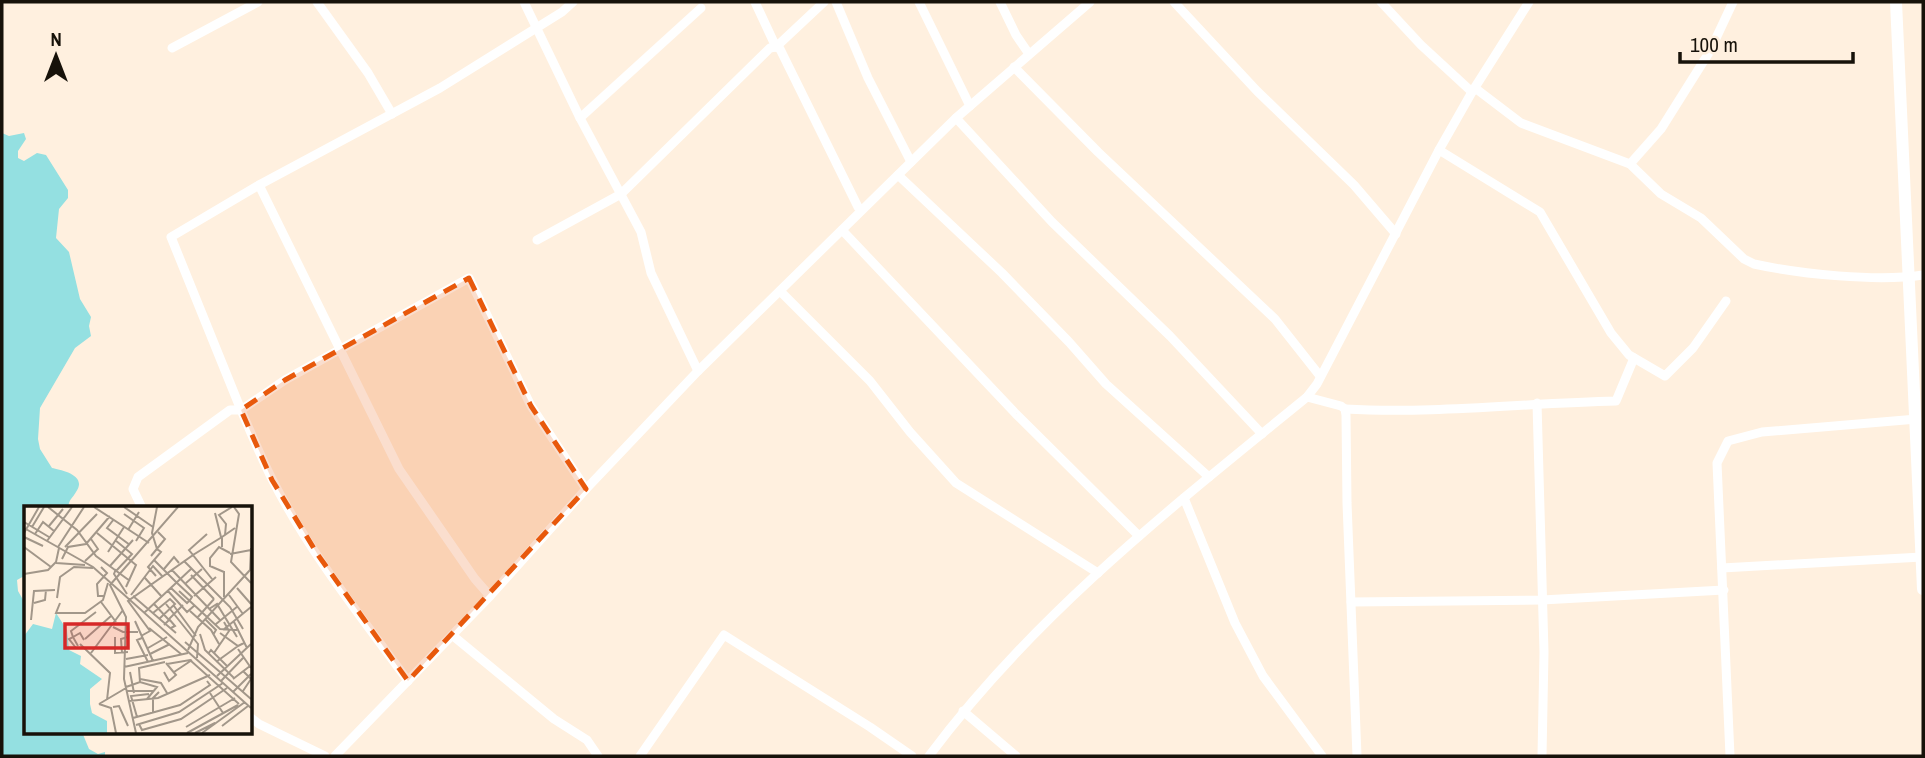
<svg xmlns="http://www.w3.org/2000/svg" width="1925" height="758" viewBox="0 0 1925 758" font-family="'Archivo Narrow',sans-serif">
  <rect width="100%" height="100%" fill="#fff0df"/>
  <path fill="#94e0e1" d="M2,133L9,136L24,133L26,139L18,151V158L24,161L37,153L46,155L68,190V198L59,209L56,238L69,252L80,299L91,317L89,326L91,336L75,348L40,408L38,439L40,449L52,468C61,470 88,475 76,492C72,499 69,499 68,508H26V575L17,580L18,591L26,605V732H82L89,749L98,754L105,752V756H2Z"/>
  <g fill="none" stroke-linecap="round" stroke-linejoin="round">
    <g stroke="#fff" stroke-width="9">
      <path d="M317,2L368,73L392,114"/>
      <path d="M524,2L580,118L641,232L651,273L698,371"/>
      <path d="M573,2L562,12L440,88L259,185L171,237L241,410L285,380L469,278L531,406L586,489"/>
      <path d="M755,2L776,47L824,2"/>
      <path d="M836,2L868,78L911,162"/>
      <path d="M919,2L970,106"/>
      <path d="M1000,2L1016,35L1029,54"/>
      <path d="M1174,2L1257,91L1354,185L1396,234"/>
      <path d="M1381,2L1421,45L1472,92"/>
      <path d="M172,48L258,2"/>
      <path d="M1014,67L1098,152L1275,319L1320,376"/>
      <path d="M1475,88L1521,123L1630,164L1661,194L1701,218L1744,259L1754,264C1800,274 1877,282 1923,275"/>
      <path d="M580,118L701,8"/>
      <path d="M956,118L1052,222L1170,336L1262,434"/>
      <path d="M1439,150L1540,212L1611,333L1629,355L1665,376L1693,348L1726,301"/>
      <path d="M1630,164L1661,129L1710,51L1733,2"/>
      <path d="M898,175L1002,273L1069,342L1106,384L1209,477"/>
      <path d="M259,185L399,469L475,579L490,596"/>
      <path d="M842,230L1016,414L1139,536"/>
      <path d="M537,240L621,194L770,48L776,47L780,49L858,207L862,209"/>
      <path d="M780,291L870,381L910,432L956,483L1098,573"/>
      <path d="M1307,397L1341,406L1345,409L1346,415L1347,503L1357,756"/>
      <path d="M1537,403L1544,652L1542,756"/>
      <path d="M1345,409C1435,414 1525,403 1616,401L1634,358"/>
      <path d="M1184,498L1235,623L1263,676L1322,756"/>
      <path d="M142,508L133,489L138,477L230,410H241C251,433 261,457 272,479C309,552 360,615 408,681"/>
      <path d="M1722,568L1922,557"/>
      <path d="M1351,602L1542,600L1724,590"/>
      <path d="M452,635L554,719L587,740L598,756"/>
      <path d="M963,711L1016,756"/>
      <path d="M250,717L259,724L325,756"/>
      <path d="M335,756L490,596L586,489L698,371L956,118L1090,2"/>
      <path d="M640,756L724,635L870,727L912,756"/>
      <path d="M929,756C1034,615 1172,507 1307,397L1317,384L1439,150L1472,92L1529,2"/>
      <path d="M1730,756L1717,463L1728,441L1762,432L1917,419"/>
    </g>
    <path stroke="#fff" stroke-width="12" d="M1896,2L1923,589"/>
  </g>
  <path fill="#e8590c" fill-opacity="0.2" stroke="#e8590c" stroke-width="5" stroke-dasharray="14 9" stroke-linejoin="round" d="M469,278L531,406L586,489L408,681L318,555L272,480L241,410L285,380Z"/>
  <g transform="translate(24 506)">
    <rect width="228" height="228" fill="#fff0df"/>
    <path d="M32,107L43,124L45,144L57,150L56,158L78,173L66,183V198L68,207L83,215V227H0V130L9,118L28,123Z" fill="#94e0e1"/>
    <path fill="none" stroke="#a2978a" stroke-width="2" d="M24,1L53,24L72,50L106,75M70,1L125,37M100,1L129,21M133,1L128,27L133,43M210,1L215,8L207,56L227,77M191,7L197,31M100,8L120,22L112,35M90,13L83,22L106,39M0,16L25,31M25,20L39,3M8,21L20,1M0,22L69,61L227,202M104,24L115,6M0,27L15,1M73,27L112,59L102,81M11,28L19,16L30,25M201,29L202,18L195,9L208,1M0,31L19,40M91,34L108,48L93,64M23,35L48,1M0,41L27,61M34,41L60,1M41,41L73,8M198,41V31L211,22M84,46L100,21M206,48L227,44M127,50L141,33L134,26M38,53L44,41L62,38L86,10M130,54L152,76M61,55L74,43L67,33M160,55L206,101L219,123M32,57L61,59M86,60L109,34M77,61L83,67L73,78L74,90H80M92,63L90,68L103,88M140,63L150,51L155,57M148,64L196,114M200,65V91M200,66L186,60V52L195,41L206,47M0,68L24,64L32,56L35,42M167,69L190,93M132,70L124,61L137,46L133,43M121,72L138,91M188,73L169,49L198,31M162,77L178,63M147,82L163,97L166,94L168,91L152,76M213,82L227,98M144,85L163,106L171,99M155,85L196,123L213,124M107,89L129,60L139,71M205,89L219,108M109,90L152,127M170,90L192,71M33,92L36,71L50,61L69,62M77,96L92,116M10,97L21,94L22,84M36,97L32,107H61L79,94L84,77M130,98L145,114L140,119M142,98L174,138L173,152M150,100L172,130M185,103L193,98L213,131M166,105L187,124L195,138M120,107L167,63M129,107L146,93L151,98L135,113M173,112L190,93M181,113L192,124L189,129M7,114L10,85L31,84M111,115L129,155M210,116L223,142M192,118L214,100M89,121L99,126H114M125,122L157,148M147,122L151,120L145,113L159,99M199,124L227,101M196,127L214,140L220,137M176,128L181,144L210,172M117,130L126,125L104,95L169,49L165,44L183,28M91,131V147L104,146M118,132L113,134L124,156M61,133L87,110M60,134L56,127L49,131L47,125L72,106M161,136L196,166M56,138L86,167L83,194M52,142L45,133L49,131L54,140M124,142L143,131M214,143L227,162M164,144L174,121L226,64L227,42M67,147L99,104M98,147L97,133L104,131M190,147L205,125L200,116M126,148L146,138M184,148L187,144L203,160M102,153L124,149M192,156L214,140M143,158L166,154L215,198M100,161L164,147M106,166L110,187M140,166L145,175L152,169L142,157M150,166L168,154M196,166L227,193M193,170L227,138M116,173L137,177L143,187M209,173L226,160M197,175L219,152M116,176L115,162L141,156M102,181L116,176L133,181L123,193M102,185H129M219,185L227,173L219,165M209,186L227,168M186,187L199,207M105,195L134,192L186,169M75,198L87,202L92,227M75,198L102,182M89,201L95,200L104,220M129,207V192L135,186M113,211L107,190L125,188M109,212L156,199L186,179L183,175M115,218L118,224L157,213L203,182M112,219L155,206L199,177M198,220L224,200M162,221L211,192M112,227L100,173L102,111L86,79L154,1M163,227L214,199M171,227L191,217M178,227L221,196"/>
    <path fill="#d62828" fill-opacity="0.15" stroke="#d62828" stroke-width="3.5" d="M41,118H104V142H41Z"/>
    <rect width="228" height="228" fill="none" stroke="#17120a" stroke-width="3.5"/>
  </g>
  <rect width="1925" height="758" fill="none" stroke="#17120a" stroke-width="7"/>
  <g transform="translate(56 56)" stroke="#fff0df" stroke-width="5" paint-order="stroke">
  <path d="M0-5L12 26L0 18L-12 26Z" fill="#17120a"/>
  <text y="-10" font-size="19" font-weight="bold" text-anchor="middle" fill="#17120a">N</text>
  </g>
  <path d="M1680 52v10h173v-10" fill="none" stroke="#17120a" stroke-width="3.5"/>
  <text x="1690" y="52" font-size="21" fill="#17120a" stroke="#fff0df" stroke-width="5" paint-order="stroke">100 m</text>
</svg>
